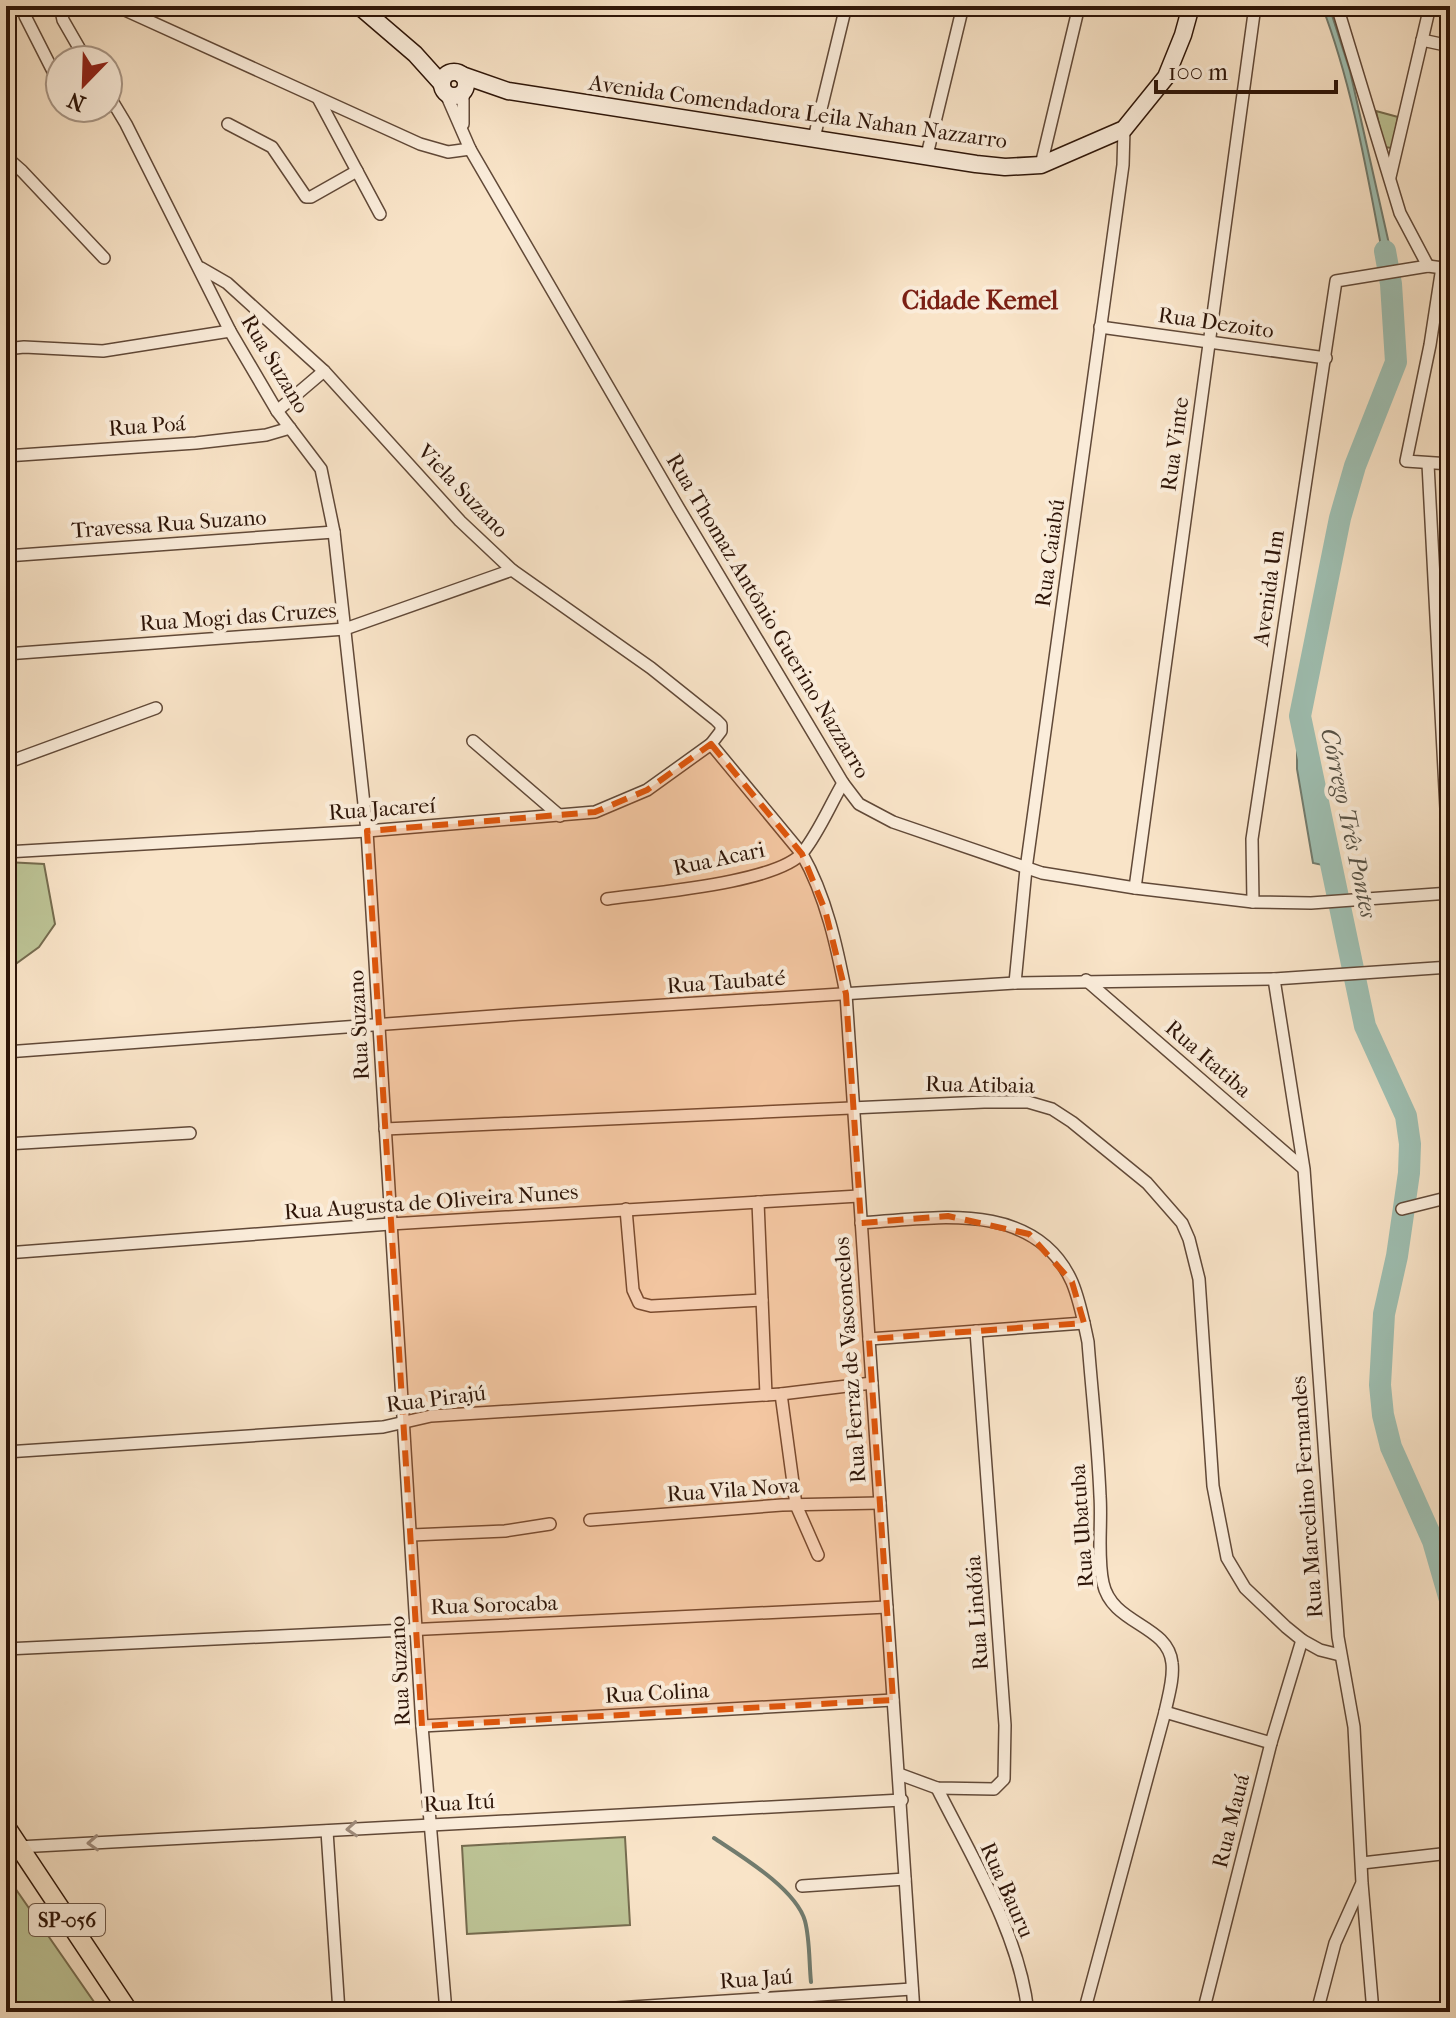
<svg xmlns="http://www.w3.org/2000/svg" width="1456" height="2018" viewBox="0 0 1456 2018" font-family="'IM FELL French Canon',serif">
  <rect width="100%" height="100%" fill="#f9e4c8"/>
  <filter id="stains"><feTurbulence type="fractalNoise" baseFrequency=".0025" numOctaves="4"/><feColorMatrix values="0 0 0 0 .2 0 0 0 0 .09 0 0 0 0 .02 0 0 0 .5 -.17"/></filter>
  <radialGradient id="worn" r=".72"><stop offset=".6" stop-color="#630" stop-opacity="0"/><stop offset="1" stop-color="#630" stop-opacity=".3"/></radialGradient>
  <g fill="#bdc496" stroke="#766c4f" stroke-width="2">
    <path d="M1376,111L1398,117L1392,148L1384,147Z"/>
    <path d="M6,862L44,864L55,924L39,947L6,971Z"/>
    <path d="M625,1837L630,1925L467,1934L462,1846Z"/>
    <path d="M6,1875L101,2012H6Z"/>
  </g>
  <g fill="#9ebfb2" stroke="#717b6e" stroke-width="2">
    <path d="M1322,6H1329L1350,71L1394,266L1386,272C1369,185 1354,89 1322,6Z"/>
    <path d="M1308,637L1313,639L1299,700L1303,770L1327,866L1313,863L1297,769V694Z"/>
  </g>
  <g fill="none" stroke-linecap="round" stroke-linejoin="round">
    <path stroke="#717b6e" stroke-width="4" d="M714,1838C741,1856 796,1889 805,1921C810,1940 809,1963 811,1982"/>
    <path stroke="#9ebfb2" stroke-width="22" d="M1385,251L1391,284L1396,362L1355,466L1340,518L1300,716L1365,1026L1406,1116L1410,1144L1409,1173L1397,1256L1384,1314L1380,1385L1383,1415L1391,1447L1433,1541L1450,1600"/>
    <g stroke="#614938" stroke-width="14">
      <g id="street">
        <path d="M26,6L25,16L60,85"/>
        <path d="M60,6L63,20L86,60"/>
        <path d="M116,6L420,144L448,152L470,149"/>
        <path d="M1337,6L1400,213L1428,266"/>
        <path d="M1422,40L1450,46"/>
        <path d="M108,94L126,124L230,331L277,411L321,469L334,532L367,831L422,1726L446,2012"/>
        <path d="M446,94L470,149L678,507L843,783L859,804L893,822L1042,873L1135,888L1253,902L1311,903L1450,893"/>
        <path d="M319,100L380,214"/>
        <path d="M77,108L91,113L105,108"/>
        <path d="M228,124L272,147L306,197H311L357,171"/>
        <path d="M463,124V92"/>
        <path d="M814,138L846,6"/>
        <path d="M927,155L963,6"/>
        <path d="M6,157L22,171L104,258"/>
        <path d="M1041,165L1079,6"/>
        <path d="M1390,177L1430,6"/>
        <path d="M1442,267L1430,345L1406,461L1450,464"/>
        <path d="M1100,327L1326,358"/>
        <path d="M6,349L24,347L103,351L230,331"/>
        <path d="M277,411L324,371"/>
        <path d="M6,456L196,443L266,435L290,428"/>
        <path d="M1428,464L1450,885"/>
        <path d="M6,556L334,532"/>
        <path d="M6,654L345,629L512,570"/>
        <path d="M473,741L560,816"/>
        <path d="M711,744L802,854C826,896 837,947 846,994L914,2012"/>
        <path d="M6,763L156,708"/>
        <path d="M6,852L367,831L595,812L647,790L711,744L721,731V725L716,720L651,668L512,570L460,521L324,371L227,283L201,268"/>
        <path d="M1135,888L1255,6"/>
        <path d="M607,899C648,893 779,883 803,852C819,832 830,805 843,783"/>
        <path d="M1253,902L1252,839L1336,281L1428,266L1450,269"/>
        <path d="M1274,979L1304,1169L1338,1637L1354,1727L1362,1883L1373,2012"/>
        <path d="M1086,980L1303,1168"/>
        <path d="M1015,983L1026,869L1123,165L1124,129"/>
        <path d="M6,1052L522,1014L1015,983L1274,979L1450,967"/>
        <path d="M385,1129L984,1102H1028L1052,1109L1072,1122L1147,1183L1182,1223L1189,1239L1199,1279L1213,1486L1227,1558L1245,1588L1286,1627L1302,1640L1320,1650L1340,1655"/>
        <path d="M6,1144L190,1133"/>
        <path d="M758,1202L766,1395"/>
        <path d="M626,1209L633,1290L639,1303L651,1306L762,1300"/>
        <path d="M1402,1209L1450,1197"/>
        <path d="M861,1223C933,1218 1035,1199 1072,1282C1080,1301 1084,1323 1088,1342C1092,1394 1098,1445 1100,1496C1102,1524 1097,1556 1103,1583C1112,1625 1168,1624 1172,1663C1174,1679 1168,1697 1165,1712L1084,2012"/>
        <path d="M6,1253L390,1224L859,1196"/>
        <path d="M869,1339L1084,1323"/>
        <path d="M781,1394L796,1505L818,1555"/>
        <path d="M6,1452L383,1427L431,1416L781,1394L872,1383"/>
        <path d="M590,1520L782,1505L880,1503"/>
        <path d="M412,1535L505,1531L550,1524"/>
        <path d="M6,1649L887,1607"/>
        <path d="M1165,1712L1271,1743"/>
        <path d="M422,1726L893,1700"/>
        <path d="M899,1774L937,1788L994,1789L1004,1779L1005,1725L976,1331"/>
        <path d="M937,1788C972,1858 1019,1933 1028,2012"/>
        <path d="M327,1831L339,2012"/>
        <path d="M18,1847L902,1800"/>
        <path d="M1362,1863L1450,1853"/>
        <path d="M802,1886L905,1879"/>
        <path d="M554,2012L912,1989"/>
        <path d="M1203,2012L1271,1743L1302,1640"/>
        <path d="M1317,2012L1335,1943L1361,1885"/>
      </g>
    </g>
    <g stroke="#2e1508" stroke-width="19">
      <g id="secondary">
        <path d="M359,6L415,54L442,84"/>
        <circle cx="454" cy="84" r="12"/>
        <path d="M462,75L508,91L976,164L1005,167L1041,165L1124,129L1166,77L1183,35L1191,6"/>
      </g>
    </g>
    <g stroke="#2e1508" stroke-width="21">
      <path id="primary" d="M6,1827L129,2012"/>
    </g>
    <use href="#street" stroke="#fbeddb" stroke-width="11"/>
    <use href="#secondary" stroke="#fbeddb" stroke-width="16"/>
    <use href="#primary" stroke="#f9e4c8" stroke-width="18"/>
  </g>
  <defs><path id="oneway-chevron" d="M-2-3.5L2.5 0L-2 3.5" fill="none" stroke-width="1.6" stroke-linecap="round" stroke-linejoin="round" transform="scale(2)"/></defs>
  <g stroke="#9f8c7c">
    <use href="#oneway-chevron" transform="translate(352 1829) rotate(176)"/>
    <use href="#oneway-chevron" transform="translate(93 1843) rotate(177)"/>
  </g>
  <path fill="#df560c" fill-opacity="0.2" stroke="#df560c" stroke-width="6" stroke-dasharray="16 10" stroke-linejoin="round" d="M711,744L802,854L825,910L846,994L861,1223L948,1216L1029,1234L1072,1282L1084,1323L869,1339L893,1700L422,1726L367,831L595,812L647,790Z"/>
  <g text-anchor="middle" dominant-baseline="central" stroke-width="8" stroke-linejoin="round" paint-order="stroke">
    <rect fill="#fbeddb" stroke="#6c5647" stroke-width="2" x="29" y="1904" width="76" height="32" rx="6"/>
    <g font-size="20" font-weight="bold" fill="#2e1508">
      <text x="67" y="1920">SP-056</text>
    </g>
    <g font-size="22" fill="#2e1508" stroke="#fbeddb">
      <text transform="translate(798 112) rotate(8)">Avenida Comendadora Leila Nahan Nazzarro</text>
      <text transform="translate(1216 323) rotate(8)">Rua Dezoito</text>
      <text transform="translate(275 364) rotate(59)">Rua Suzano</text>
      <text transform="translate(147 426) rotate(-4)">Rua Poá</text>
      <text transform="translate(1175 444) rotate(-82)">Rua Vinte</text>
      <text transform="translate(463 491) rotate(46)">Viela Suzano</text>
      <text transform="translate(169 524) rotate(-4)">Travessa Rua Suzano</text>
      <text transform="translate(1050 553) rotate(-82)">Rua Caiabú</text>
      <text transform="translate(1269 588) rotate(-82)">Avenida Um</text>
      <text transform="translate(768 616) rotate(59)">Rua Thomaz Antônio Guerino Nazzarro</text>
      <text transform="translate(238 617) rotate(-4)">Rua Mogi das Cruzes</text>
      <text transform="translate(382 809) rotate(-4)">Rua Jacareí</text>
      <text transform="translate(719 859) rotate(-12)">Rua Acari</text>
      <text transform="translate(726 982) rotate(-4)">Rua Taubaté</text>
      <text transform="translate(359 1025) rotate(-93)">Rua Suzano</text>
      <text transform="translate(1208 1059) rotate(41)">Rua Itatiba</text>
      <text transform="translate(980 1085) rotate(1)">Rua Atibaia</text>
      <text transform="translate(431 1202) rotate(-4)">Rua Augusta de Oliveira Nunes</text>
      <text transform="translate(850 1360) rotate(-94)">Rua Ferraz de Vasconcelos</text>
      <text transform="translate(436 1399) rotate(-7)">Rua Pirajú</text>
      <text transform="translate(733 1490) rotate(-4)">Rua Vila Nova</text>
      <text transform="translate(1307 1497) rotate(-94)">Rua Marcelino Fernandes</text>
      <text transform="translate(1082 1526) rotate(-94)">Rua Ubatuba</text>
      <text transform="translate(494 1605) rotate(-2)">Rua Sorocaba</text>
      <text transform="translate(977 1613) rotate(-94)">Rua Lindóia</text>
      <text transform="translate(400 1671) rotate(-93)">Rua Suzano</text>
      <text transform="translate(657 1693) rotate(-3)">Rua Colina</text>
      <text transform="translate(459 1803) rotate(-3)">Rua Itú</text>
      <text transform="translate(1231 1821) rotate(-76)">Rua Mauá</text>
      <text transform="translate(1007 1890) rotate(66)">Rua Bauru</text>
      <text transform="translate(756 1979) rotate(-4)">Rua Jaú</text>
    </g>
    <g font-size="24" font-style="italic" fill="#555044" stroke="#fbeddb">
      <text transform="translate(1349 823) rotate(78)">Córrego Três Pontes</text>
    </g>
    <g font-size="26" font-weight="bold" fill="#7a1f14" stroke="#fbeddb">
      <text x="980" y="300">Cidade Kemel</text>
    </g>
  </g>
  <rect width="1456" height="2018" fill="none" stroke="#f9e4c8" stroke-width="32"/>
  <rect x="8" y="8" width="1440" height="2002" fill="none" stroke="#2e1508" stroke-width="4"/>
  <rect x="16" y="16" width="1424" height="1986" fill="none" stroke="#2e1508" stroke-width="2"/>
  <g transform="translate(84 84) rotate(203)"><circle r="38" fill="#fbeddb" stroke="#a99787" stroke-width="2"/>
  <path d="M0-6L14 30L0 20L-14 30Z" fill="#8f2418"/>
  <text y="-12" font-size="22" font-weight="bold" text-anchor="middle" fill="#2e1508">N</text>
  </g>
  <path d="M1156 80v12h180v-12" fill="none" stroke="#2e1508" stroke-width="4"/>
  <text x="1168" y="80" font-size="24" fill="#2e1508" stroke="#fbeddb" stroke-width="6" paint-order="stroke">100 m</text>
  <rect width="100%" height="100%" filter="url(#stains)"/>
  <rect width="100%" height="100%" fill="url(#worn)"/>
</svg>
